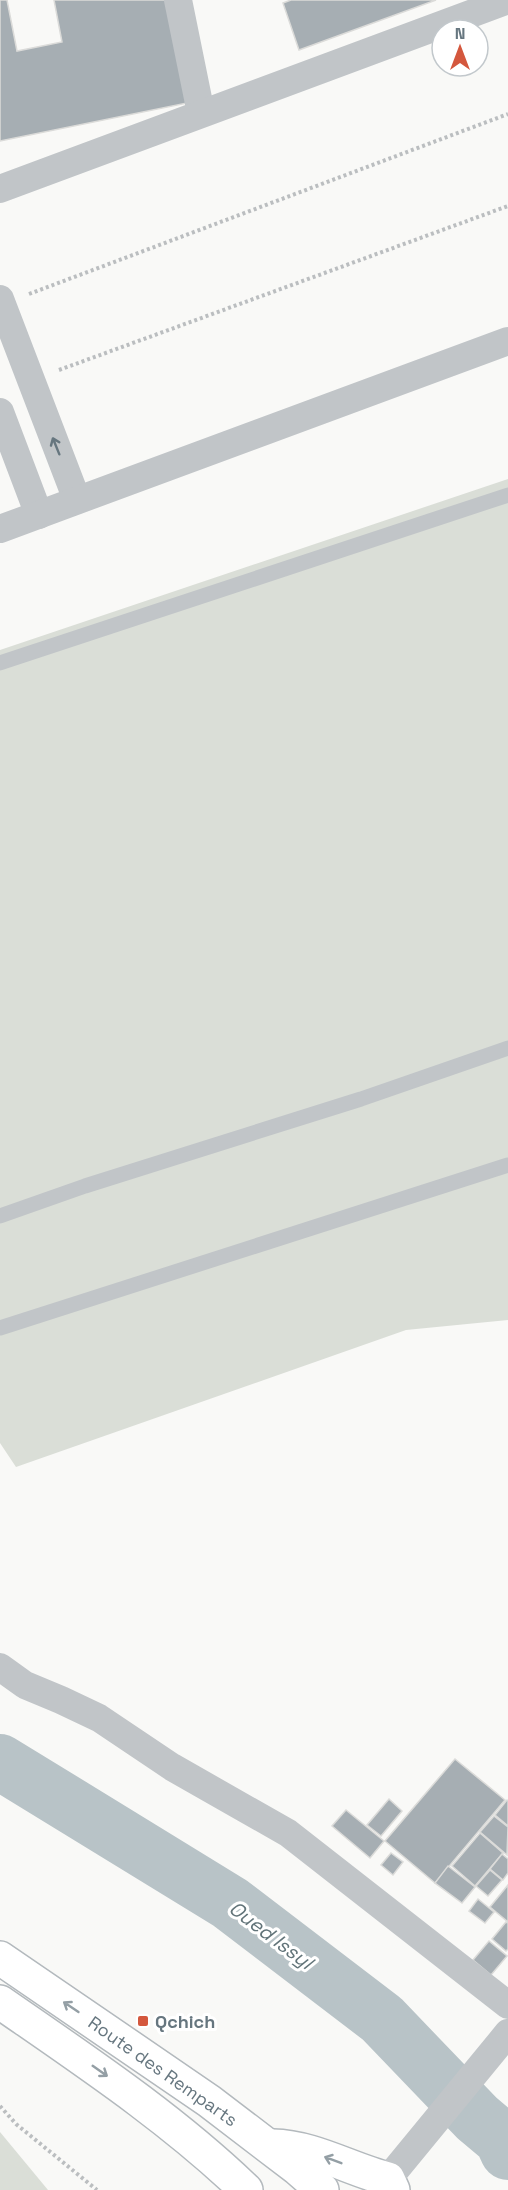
<svg xmlns="http://www.w3.org/2000/svg" width="508" height="2190" viewBox="0 0 508 2190" font-family="'Space Grotesk',sans-serif">
  <rect width="100%" height="100%" fill="#f9f9f7"/>
  <g fill="#daded7">
    <path d="M508,479V1320L406,1330L16,1467L0,1443V650Z"/>
    <path d="M0,2132L48,2190H0Z"/>
  </g>
  <g fill="none" stroke-linecap="round" stroke-linejoin="round">
    <path stroke="#b8c3c7" stroke-width="56" d="M0,1762L230,1903L382,2019L477,2118L502,2139L508,2152"/>
  </g>
  <g fill="#a6aeb3" stroke="#dbdbd9" stroke-width="1.5">
    <path d="M0,0H7L17,51L62,42L54,0H177L197,101L0,141Z"/>
    <path d="M291,0H436L299,50L283,3Z"/>
    <path d="M455,1759L505,1800L435,1883L385,1841Z"/>
    <path d="M389,1799L402,1811L381,1836L367,1825Z"/>
    <path d="M507,1800L508,1801V1826L495,1815Z"/>
    <path d="M346,1810L384,1841L370,1858L332,1826Z"/>
    <path d="M494,1816L508,1827L507,1855L480,1832Z"/>
    <path d="M480,1833L503,1853L475,1886L452,1866Z"/>
    <path d="M391,1853L403,1862L393,1875L381,1865Z"/>
    <path d="M502,1854L508,1859V1873L503,1880L490,1869Z"/>
    <path d="M448,1866L475,1887L462,1903L435,1883Z"/>
    <path d="M490,1870L502,1880L488,1896L476,1886Z"/>
    <path d="M508,1885V1922L490,1907Z"/>
    <path d="M478,1899L494,1912L485,1923L469,1911Z"/>
    <path d="M506,1922L508,1923V1949L506,1951L492,1939Z"/>
    <path d="M489,1941L507,1956L491,1975L473,1960Z"/>
  </g>
  <g fill="none" stroke-linecap="round" stroke-linejoin="round">
    <g stroke="#b3b9bd" stroke-width="36">
      <g id="secondary">
        <path d="M0,1958L209,2101L298,2169L322,2190"/>
        <path d="M0,2002C85,2061 171,2118 246,2190"/>
        <path d="M273,2146C314,2147 349,2169 388,2179L393,2190"/>
      </g>
    </g>
    <g stroke="#bbbec0" stroke-width="4" stroke-dasharray="3 3" stroke-linecap="butt">
      <path d="M29,294L508,114"/>
      <path d="M59,370L508,206"/>
      <path d="M0,2106L16,2124L97,2190"/>
    </g>
    <g stroke="#c1c5c8" stroke-width="15">
      <path d="M0,663L508,495"/>
      <path d="M0,1216L85,1186L361,1099L508,1048"/>
      <path d="M0,1328L508,1165"/>
    </g>
    <g stroke="#c1c5c8" stroke-width="28">
      <path d="M178,0L201,113"/>
      <path d="M0,189L508,0"/>
      <path d="M0,299L77,500"/>
      <path d="M0,412L39,515"/>
      <path d="M0,529L508,341"/>
      <path d="M0,1667L25,1685L61,1700L99,1718L172,1767L288,1833L508,2005"/>
      <path d="M379,2190L508,2033"/>
    </g>
    <use href="#secondary" stroke="#fff" stroke-width="33"/>
  </g>
  <defs><path id="oneway-shaft" d="M-6 0H5M1.5-3L5.5 0L1.5 3" fill="none" stroke-width="1.6" stroke-linecap="round" stroke-linejoin="round" transform="scale(1.5)"/></defs>
  <use stroke="#66767f" href="#oneway-shaft" transform="translate(56 446) rotate(-112)"/>
  <g stroke="#949fa5">
    <use href="#oneway-shaft" transform="translate(71 2007) rotate(-146)"/>
    <use href="#oneway-shaft" transform="translate(100 2071) rotate(35)"/>
    <use href="#oneway-shaft" transform="translate(333 2160) rotate(-159)"/>
  </g>
  <rect fill="#d4573d" stroke="#fff" stroke-width="2" x="137" y="2015" width="12" height="12" rx="3"/>
  <g text-anchor="middle" dominant-baseline="central" stroke-width="6" stroke-linejoin="round" paint-order="stroke">
    <g font-size="18" font-weight="bold" fill="#66767f" stroke="#fff" text-anchor="start">
      <text x="155" y="2021">Qchich</text>
    </g>
    <g font-size="18" fill="#66767f" stroke="#fff">
      <text transform="translate(163 2071) rotate(35)">Route des Remparts</text>
    </g>
    <g font-size="20" font-style="italic" fill="#627479" stroke="#fff">
      <text transform="translate(271 1935) rotate(37)">Oued Issyl</text>
    </g>
  </g>
  <g transform="translate(460 48)"><circle r="28" fill="#ffffff" stroke="#c2c8cc" stroke-width="1.5"/>
  <path d="M0-4.5L10 22L0 15L-10 22Z" fill="#d4573d"/>
  <text y="-9" font-size="16" font-weight="bold" text-anchor="middle" fill="#66767f">N</text>
  </g>
</svg>
